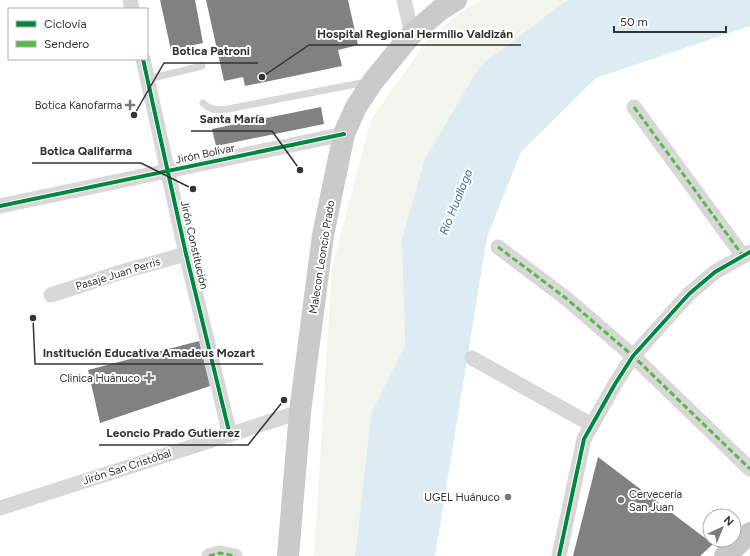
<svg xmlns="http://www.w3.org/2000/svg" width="750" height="556" viewBox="0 0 750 556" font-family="Figtree,sans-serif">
  <rect width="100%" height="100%" fill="#fff"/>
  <path fill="#f1f5ed" d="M481,0H567L480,66L402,239L405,345L371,414L355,556H314L332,267L371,120L428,39L463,11Z"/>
  <path fill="#ddebf3" d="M567,0H750V26L596,78L521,152L487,237L435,556H355L371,414L405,345L402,239L425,159L480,66Z"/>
  <g fill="#818181">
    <path d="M160,0H195L203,43L171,50Z"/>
    <path d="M206,0H348L358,45L338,50L342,66L245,86L243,77L224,81Z"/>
    <path d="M321,107L324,124L216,146L212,129Z"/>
    <path d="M199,341L210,386L100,423L88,370Z"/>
    <path d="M598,457L713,544L700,556H573Z"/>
  </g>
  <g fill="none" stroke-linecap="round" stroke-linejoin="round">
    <g stroke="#d7d7d7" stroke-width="7">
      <path d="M148,79L202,66"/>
      <path d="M203,103C211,111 217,110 228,109L366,82"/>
    </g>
    <g stroke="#d7d7d7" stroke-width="15">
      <path d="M130,0L132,9"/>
      <path d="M404,0L412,34"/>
      <path d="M143,59L186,254L230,435"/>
      <path d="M634,107L743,256"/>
      <path d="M0,206L344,134"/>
      <path d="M498,247L567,299L633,356L750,469"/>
      <path d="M51,295L121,272L186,254"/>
      <path d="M472,358L592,425"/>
      <path d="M0,508L300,412"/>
      <path d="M209,556L220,553L235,556"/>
      <path d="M559,556L584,439L615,384L633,356L689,294L715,272L750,252"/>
    </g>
    <path stroke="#cacaca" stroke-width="22" d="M288,556L300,412L323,235L344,134L356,107L374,80L401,47L412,34L440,10L456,0"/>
    <path stroke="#c7c7c7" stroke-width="22" d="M725,556L750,533"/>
    <g stroke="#58b947" stroke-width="3" stroke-dasharray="6 3" stroke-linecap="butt">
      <path d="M634,107L743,256"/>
      <path d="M498,247L567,299L633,356L750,469"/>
      <path d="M209,556L220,553L235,556"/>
    </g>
    <g stroke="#fff" stroke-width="6">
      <g id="cycleway">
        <path d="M143,59L186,254L230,435"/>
        <path d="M0,206L344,134"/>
        <path d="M559,556L584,439L615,384L633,356L689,294L715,272L750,252"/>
      </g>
    </g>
    <use href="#cycleway" stroke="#00873e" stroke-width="4"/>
  </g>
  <g fill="#7a7a7a" stroke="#fff" stroke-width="1.5">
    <path d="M128 99h4v4h4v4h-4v4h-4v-4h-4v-4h4z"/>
    <path d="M147 372h4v4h4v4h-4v4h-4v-4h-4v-4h4z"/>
    <circle cx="508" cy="497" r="4"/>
    <circle cx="621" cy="500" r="4"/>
  </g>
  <g text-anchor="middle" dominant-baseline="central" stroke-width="4" stroke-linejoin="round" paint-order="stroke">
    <g font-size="11" fill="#333" stroke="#fff" text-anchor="end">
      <text x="122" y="105">Botica Kanofarma</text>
      <text x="140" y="378">Clinica Huánuco</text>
      <text x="629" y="494" text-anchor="start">Cervecería<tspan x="629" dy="13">San Juan</tspan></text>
      <text x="500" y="497">UGEL Huánuco</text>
    </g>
    <g font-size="11" fill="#333" stroke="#fff">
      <text transform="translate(205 154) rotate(-12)">Jirón Bolívar</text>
      <text transform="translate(194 245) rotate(77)">Jirón Constitución</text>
      <text transform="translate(322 257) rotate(-81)">Malecon Leoncio Prado</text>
      <text transform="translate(118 274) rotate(-17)">Pasaje Juan Perris</text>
      <text transform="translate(127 467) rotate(-18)">Jirón San Cristóbal</text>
    </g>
    <g font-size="12" font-style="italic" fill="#3f7597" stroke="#fff">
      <text transform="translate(456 202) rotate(-68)">Río Huallaga</text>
    </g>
  </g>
  <path fill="none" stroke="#333" stroke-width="1.5" d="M262 77L309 45H521M134 115L164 63H258M300 170L272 131H191M193 189L141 163H32M33 318L35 364H263M284 400L248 445H99"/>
  <g fill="#333" stroke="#fff" stroke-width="1.5">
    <circle cx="262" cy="77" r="4"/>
    <circle cx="134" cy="115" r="4"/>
    <circle cx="300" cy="170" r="4"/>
    <circle cx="193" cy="189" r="4"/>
    <circle cx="33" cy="318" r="4"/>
    <circle cx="284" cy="400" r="4"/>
  </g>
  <g font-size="12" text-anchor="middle" font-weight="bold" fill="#333" stroke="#fff" stroke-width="4" stroke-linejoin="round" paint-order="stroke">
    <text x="415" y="38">Hospital Regional Hermilio Valdizán</text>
    <text x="211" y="55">Botica Patroni</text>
    <text x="232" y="123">Santa María</text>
    <text x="86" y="155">Botica Qalifarma</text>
    <text x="149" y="357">Institución Educativa Amadeus Mozart</text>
    <text x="173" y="437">Leoncio Prado Gutierrez</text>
  </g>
  <rect x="8" y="8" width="140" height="52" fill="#ffffff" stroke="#adadad"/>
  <rect x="16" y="21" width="20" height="6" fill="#00873e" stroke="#adadad"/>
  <text x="44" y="28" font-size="12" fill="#333333">Ciclovía</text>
  <rect x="16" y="41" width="20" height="6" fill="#58b947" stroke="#adadad"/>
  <text x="44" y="48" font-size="12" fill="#333333">Sendero</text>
  <g transform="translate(722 528) rotate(44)"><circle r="19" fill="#ffffff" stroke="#adadad"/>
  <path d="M0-3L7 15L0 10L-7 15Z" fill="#7a7a7a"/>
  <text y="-6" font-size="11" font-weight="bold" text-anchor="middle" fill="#333333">N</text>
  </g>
  <path d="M614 26v6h112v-6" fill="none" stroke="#333333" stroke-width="2"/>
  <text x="620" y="26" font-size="12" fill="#333333" stroke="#ffffff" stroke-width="3" paint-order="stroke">50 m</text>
</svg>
